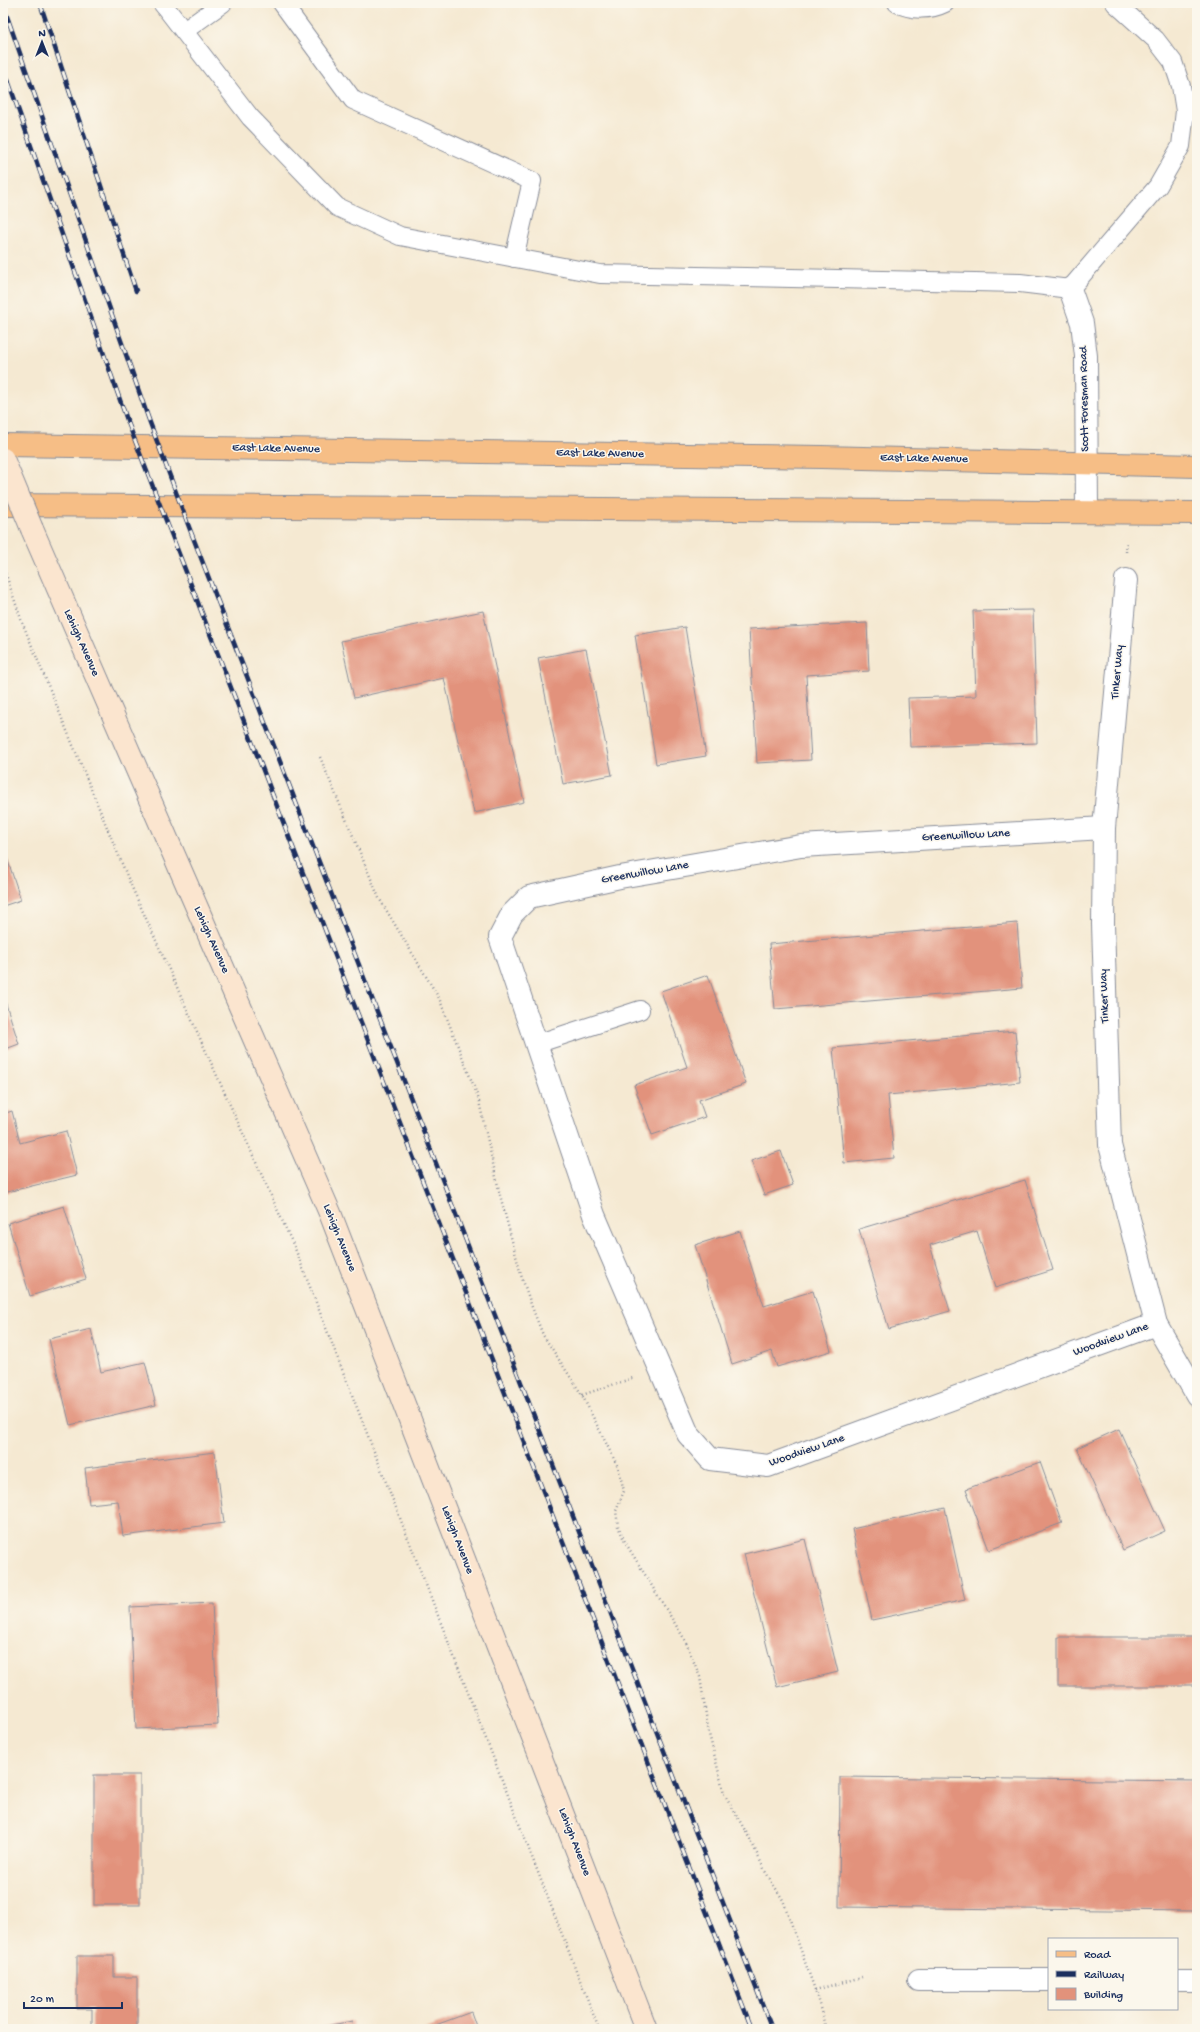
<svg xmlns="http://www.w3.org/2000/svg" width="1200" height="2032" viewBox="0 0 1200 2032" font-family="'Gochi Hand',sans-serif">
  <rect width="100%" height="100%" fill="#fbf7ec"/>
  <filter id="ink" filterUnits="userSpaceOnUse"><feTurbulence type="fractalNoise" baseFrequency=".025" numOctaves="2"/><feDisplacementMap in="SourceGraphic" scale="8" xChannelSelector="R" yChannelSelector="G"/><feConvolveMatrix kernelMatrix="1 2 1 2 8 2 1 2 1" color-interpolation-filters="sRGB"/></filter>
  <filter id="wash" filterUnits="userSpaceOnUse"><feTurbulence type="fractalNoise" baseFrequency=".012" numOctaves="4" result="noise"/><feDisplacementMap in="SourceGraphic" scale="16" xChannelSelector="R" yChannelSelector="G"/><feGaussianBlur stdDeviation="0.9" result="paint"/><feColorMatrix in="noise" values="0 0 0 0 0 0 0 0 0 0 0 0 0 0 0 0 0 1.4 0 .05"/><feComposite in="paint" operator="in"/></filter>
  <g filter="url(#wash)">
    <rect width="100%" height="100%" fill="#f5e9d2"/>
    <g id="blocks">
      <g fill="#e2927b">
        <path d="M1033,610L1037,743L910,747L908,698L976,696L973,611Z"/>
        <path d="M483,611L524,802L474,813L444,678L354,698L341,641Z"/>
        <path d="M867,623L869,671L806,675L811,760L757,763L749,629Z"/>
        <path d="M685,627L706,756L656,764L635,635Z"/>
        <path d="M586,649L612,775L563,784L538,658Z"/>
        <path d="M3,846L21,900L3,906Z"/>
        <path d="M1017,923L1022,988L775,1009L769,944Z"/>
        <path d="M708,975L746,1084L699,1100L705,1117L652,1135L634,1085L687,1067L661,991Z"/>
        <path d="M3,995L19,1044L3,1050Z"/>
        <path d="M1015,1031L1020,1082L888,1095L894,1158L844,1163L833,1048Z"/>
        <path d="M12,1111L20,1143L66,1131L77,1175L3,1193V1114Z"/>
        <path d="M781,1151L793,1185L764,1195L751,1161Z"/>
        <path d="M1025,1180L1053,1270L995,1288L977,1231L930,1245L950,1311L889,1329L859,1229Z"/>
        <path d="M64,1206L86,1279L30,1296L8,1223Z"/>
        <path d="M740,1231L764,1306L813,1291L831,1351L777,1367L772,1351L732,1364L695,1245Z"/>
        <path d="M91,1329L101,1372L145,1362L156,1405L70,1425L49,1339Z"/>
        <path d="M1119,1429L1165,1531L1123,1550L1077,1448Z"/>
        <path d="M215,1452L224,1523L123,1536L118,1501L89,1504L85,1468Z"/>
        <path d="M1040,1462L1062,1523L989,1550L966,1489Z"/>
        <path d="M945,1508L965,1600L872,1620L852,1529Z"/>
        <path d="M805,1539L838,1672L777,1687L744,1554Z"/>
        <path d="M212,1603L218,1725L136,1729L130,1607Z"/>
        <rect x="1058" y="1637" width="139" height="49"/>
        <rect x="94" y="1775" width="46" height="130"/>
        <path d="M840,1777L1197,1781V1911L839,1907Z"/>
        <path d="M77,1956H114V1977H137V2029H92V2009H77Z"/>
        <path d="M471,2012L477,2029H425Z"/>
        <path d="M352,2021L353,2029H317L316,2028Z"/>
      </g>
    </g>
  </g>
  <g filter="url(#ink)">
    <use href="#blocks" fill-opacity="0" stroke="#888c98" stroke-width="1"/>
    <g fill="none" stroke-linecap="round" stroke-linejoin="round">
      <g stroke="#888c98" stroke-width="20">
        <g id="lane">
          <path d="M162,3L250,117L337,207L400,236L600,274L1020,283L1070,289L1158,186L1181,146L1185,111L1181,86L1173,62L1156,40L1115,3"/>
          <path d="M282,3L353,100L532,181L514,258"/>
          <path d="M897,3C912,11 931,10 945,3"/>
          <path d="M184,31L223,3"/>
          <path d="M536,1044L640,1010"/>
        </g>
      </g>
      <g stroke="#888c98" stroke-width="24">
        <g id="street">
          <path d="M1070,289L1082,323L1086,356L1087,511"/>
          <path d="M1126,580L1104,828L1103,924L1110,1145L1156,1324L1197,1395"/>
          <path d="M1104,828L801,846L620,877L529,897L512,914L500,937L594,1215L688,1434L710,1459L768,1466L1156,1324"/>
          <path d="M919,1980H1049"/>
          <path d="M1177,1980H1197"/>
        </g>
      </g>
      <g stroke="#888c98" stroke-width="24">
        <path id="secondary" d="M32,529L330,1213L646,2029"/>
      </g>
      <g stroke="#888c98" stroke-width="24">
        <g id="primary">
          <path d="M3,445L821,457L1197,466"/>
          <path d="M3,505L1197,513"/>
        </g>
      </g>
      <g stroke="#888c98" stroke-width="2.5" stroke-dasharray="1 3" stroke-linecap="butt">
        <path d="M1126,552L1127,541"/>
        <path d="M3,566L22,622L130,883L296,1251L599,2029"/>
        <path d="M320,757L379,898L439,998L478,1097L500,1195L521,1275L532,1307L543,1335L582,1395L618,1467L624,1491L616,1511L618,1526L625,1542L685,1640L700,1677L709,1734L724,1793L751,1841L765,1871L783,1900L815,1990L826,2029"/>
        <path d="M582,1395L633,1378"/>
        <path d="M815,1990L862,1977"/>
      </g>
      <use href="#lane" stroke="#fff" stroke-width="18"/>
      <use href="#street" stroke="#fff" stroke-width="22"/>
      <use href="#secondary" stroke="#fbe5cf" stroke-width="22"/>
      <use href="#primary" stroke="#f6be86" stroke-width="22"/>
      <g stroke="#1b2f5e" stroke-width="4.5">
        <g id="rail">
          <path d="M40,3L136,291"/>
          <path d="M3,5L149,420L189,527L772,2029"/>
          <path d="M3,66L127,420L752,2029"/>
        </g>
      </g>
      <use href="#rail" stroke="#fbf7ec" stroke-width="3" stroke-dasharray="9" stroke-linecap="butt"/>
      <g stroke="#888c98" stroke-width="24" stroke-linecap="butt">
        <path id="secondary-bridge" d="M3,459L32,529"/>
      </g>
      <use href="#secondary-bridge" stroke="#fbe5cf" stroke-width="22"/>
    </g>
  </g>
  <g text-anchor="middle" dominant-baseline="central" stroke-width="3" stroke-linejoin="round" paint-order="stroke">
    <g font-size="12" fill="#1b2f5e" stroke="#fbf7ec">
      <text transform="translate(1085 399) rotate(-91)">Scott Foresman Road</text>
      <text transform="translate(276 449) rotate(1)">East Lake Avenue</text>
      <text transform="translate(600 454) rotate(1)">East Lake Avenue</text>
      <text transform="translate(924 459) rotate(1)">East Lake Avenue</text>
      <text transform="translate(81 643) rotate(66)">Lehigh Avenue</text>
      <text transform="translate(1118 672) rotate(-85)">Tinker Way</text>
      <text transform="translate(966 836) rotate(-3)">Greenwillow Lane</text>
      <text transform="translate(645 873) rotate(-10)">Greenwillow Lane</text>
      <text transform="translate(211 940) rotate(66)">Lehigh Avenue</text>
      <text transform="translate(1105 996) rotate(-92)">Tinker Way</text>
      <text transform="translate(339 1238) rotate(68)">Lehigh Avenue</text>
      <text transform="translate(1111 1340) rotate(-20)">Woodview Lane</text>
      <text transform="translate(807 1451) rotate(-19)">Woodview Lane</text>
      <text transform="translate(457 1540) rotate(69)">Lehigh Avenue</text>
      <text transform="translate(574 1842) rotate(69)">Lehigh Avenue</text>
    </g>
  </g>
  <rect width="1200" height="2032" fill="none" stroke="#fbf7ec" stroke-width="16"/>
  <rect x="1048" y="1938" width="130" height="72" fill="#fbf7ec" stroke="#a1a7b3"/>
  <rect x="1056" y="1951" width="20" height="6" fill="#f6be86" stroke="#a1a7b3"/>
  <text x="1084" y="1958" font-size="12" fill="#1b2f5e">Road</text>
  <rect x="1056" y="1971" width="20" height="6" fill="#1b2f5e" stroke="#a1a7b3"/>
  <text x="1084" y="1978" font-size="12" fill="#1b2f5e">Railway</text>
  <rect x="1056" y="1988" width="20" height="12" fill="#e2927b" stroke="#a1a7b3"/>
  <text x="1084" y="1998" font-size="12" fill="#1b2f5e">Building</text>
  <g transform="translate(42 42)" stroke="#fbf7ec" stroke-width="3" paint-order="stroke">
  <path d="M0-3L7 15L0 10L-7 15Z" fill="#1b2f5e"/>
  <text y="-6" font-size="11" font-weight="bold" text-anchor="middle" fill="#1b2f5e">N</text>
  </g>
  <path d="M24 2002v6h98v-6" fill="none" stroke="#1b2f5e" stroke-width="2"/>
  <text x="30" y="2002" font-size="12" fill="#1b2f5e" stroke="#fbf7ec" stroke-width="3" paint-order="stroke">20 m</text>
</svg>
